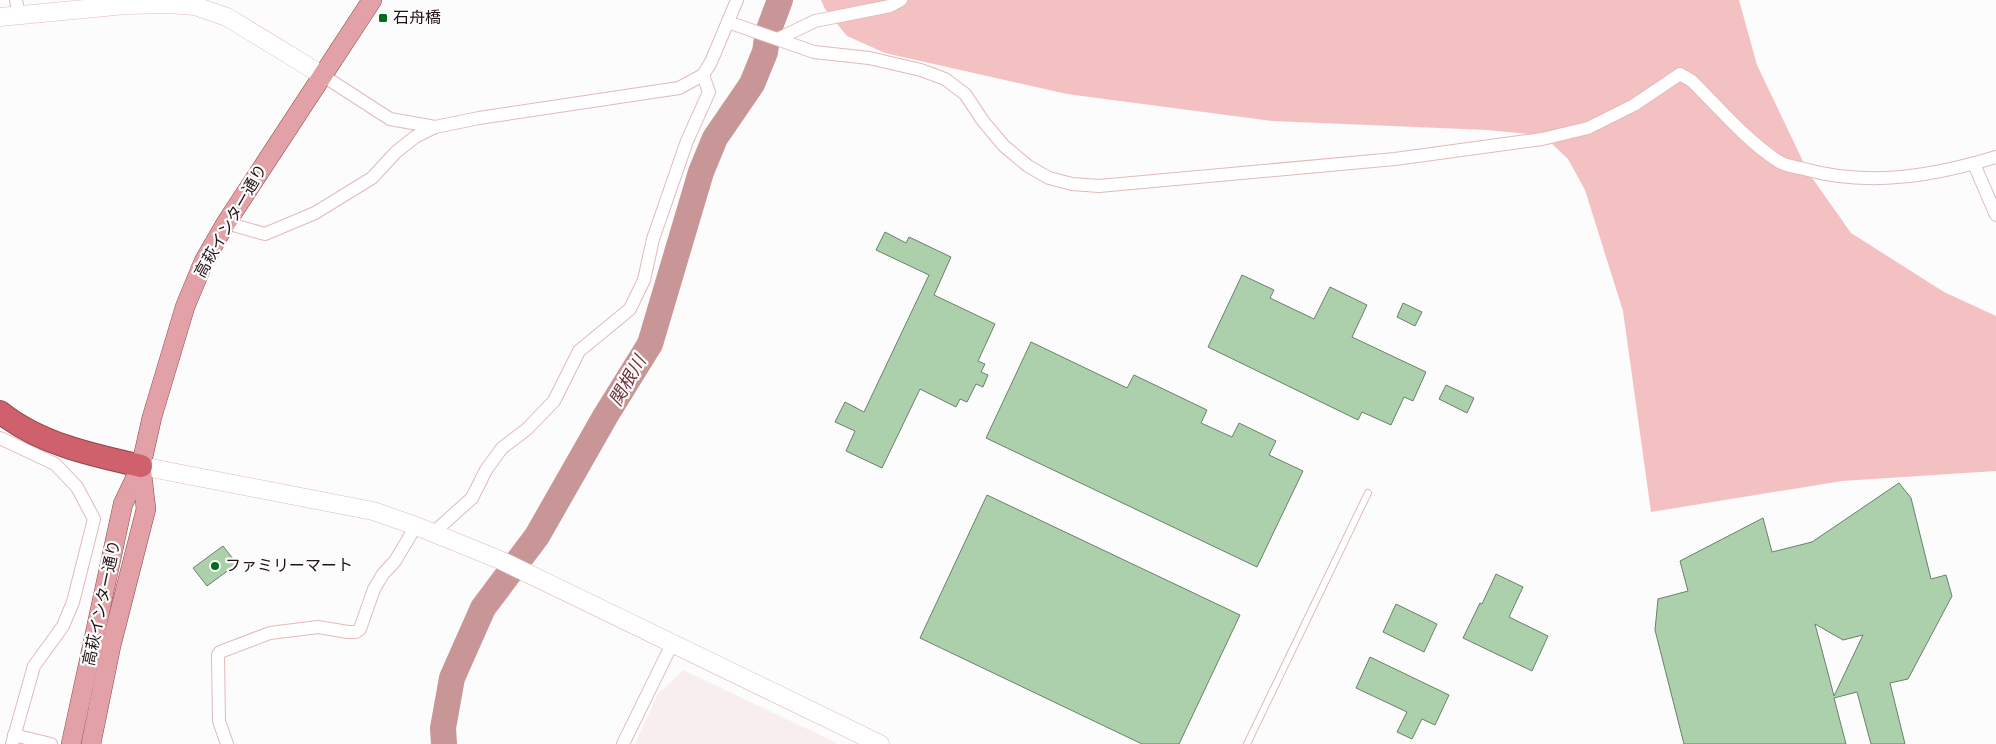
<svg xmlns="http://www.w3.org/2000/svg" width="1996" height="744" viewBox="0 0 1996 744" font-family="'Source Sans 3','Noto Sans JP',sans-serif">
  <rect width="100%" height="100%" fill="#fcfcfc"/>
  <path fill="#f9eeee" d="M683,670L839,744H635L658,694Z"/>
  <path fill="#f4c1c2" d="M821,0H1739L1757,65L1808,172L1851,233L1944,292L1996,316V471L1842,481L1651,512L1623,311L1585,190L1568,159L1549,141L1528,134L1487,130L1272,121L1067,94L885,53L847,36L825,9Z"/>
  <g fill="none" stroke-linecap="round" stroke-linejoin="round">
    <path stroke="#c99698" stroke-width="26" d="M444,744L443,728L452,678L483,608L537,536L606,415L650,344L701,172L715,138L752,84L765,52L768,32L780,0"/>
  </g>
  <g fill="#accfac" stroke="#698269" fill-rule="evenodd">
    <path d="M885,232L906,243L909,237L951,257L934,295L995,324L978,361L985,364L981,372L988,375L983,387L976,384L967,402L960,399L956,407L920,389L882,468L846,451L855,431L835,422L845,402L864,412L929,275L876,250Z"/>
    <path d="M1242,275L1274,290L1270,298L1314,319L1330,287L1367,305L1352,337L1426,372L1413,401L1404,397L1391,425L1362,412L1358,420L1208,347Z"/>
    <path d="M1403,303L1422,312L1415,326L1397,317Z"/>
    <path d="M1031,342L1127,388L1134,375L1207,410L1201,423L1232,437L1239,423L1276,441L1269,455L1303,471L1257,567L986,438Z"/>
    <path d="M1446,385L1474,398L1467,413L1439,399Z"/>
    <path d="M1899,483L1911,498L1931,579L1946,575L1952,596L1908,679L1890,683L1905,744H1871L1857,692L1834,698L1846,744H1684L1655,630L1658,599L1688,591L1680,561L1763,518L1772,552L1812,542ZM1815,624L1843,640L1863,635L1834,696Z"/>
    <path d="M987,495L1240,615L1179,744H1142L920,638Z"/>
    <path d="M223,546L237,564L207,586L193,568Z"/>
    <path d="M1496,574L1523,587L1509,617L1548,636L1532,671L1463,638L1480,603L1482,604Z"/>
    <path d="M1396,604L1437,624L1424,652L1383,632Z"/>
    <path d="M1370,657L1449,695L1435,725L1422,719L1412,739L1397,732L1407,712L1356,688Z"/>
  </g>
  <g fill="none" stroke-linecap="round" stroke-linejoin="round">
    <g stroke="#e3b9ba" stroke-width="8">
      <path id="lane" d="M1247,744L1368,493"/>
    </g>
    <g stroke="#e3b9ba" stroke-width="14">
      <g id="street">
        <path d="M16,0L19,16"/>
        <path d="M728,22L814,52L869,58L921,70L945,79L965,94L983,121L1004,146L1028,166L1049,178L1072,184L1099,186L1395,159L1542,139L1588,128L1634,105L1680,74L1692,81C1719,108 1746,140 1778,161C1785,166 1796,167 1804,169C1868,187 1934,176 1996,157"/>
        <path d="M778,39L815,21L890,6L901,0"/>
        <path d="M322,75L390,119L435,127"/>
        <path d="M1974,164L1996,215"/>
        <path d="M226,223L265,234L315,213L372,178L396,152L415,137L435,127L479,118L679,88L703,75L711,62L737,0"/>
        <path d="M0,438L55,464L77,487L94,519L73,602L63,626L34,666L12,744"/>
        <path d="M433,533L472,498L486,470L502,448L527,429L554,401L579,351L630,309L644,280L653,239L687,141L709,92L703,75"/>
        <path d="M14,735L51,744"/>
        <path d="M227,744L219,721L218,655L220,652L270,633L318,627L348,632H356L360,629L374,589L383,574L395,561L416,526"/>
        <path d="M623,744L672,644"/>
      </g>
    </g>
    <g stroke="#e3b9ba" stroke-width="19">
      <g id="secondary">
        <path d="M0,17L126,5L169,4L195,6L227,17L322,75"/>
        <path d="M141,466L373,511L416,526L500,560L880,744"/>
      </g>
    </g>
    <g stroke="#92464d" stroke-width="20">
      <g id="primary">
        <path d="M71,744L123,504L141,466L152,417L185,307L204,261L226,223L372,0"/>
        <path d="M91,744L111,646L146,509L141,466"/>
      </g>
    </g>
    <g stroke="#92464d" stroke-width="24">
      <path id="highway" d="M0,412C40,444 92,455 141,466"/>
    </g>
    <use href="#lane" stroke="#fff" stroke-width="6"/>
    <use href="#street" stroke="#fff" stroke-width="12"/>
    <use href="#secondary" stroke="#fff" stroke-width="18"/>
    <use href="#primary" stroke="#e2a0a7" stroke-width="19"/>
    <use href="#highway" stroke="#cf616c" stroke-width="22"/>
  </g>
  <g fill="#016c1b" stroke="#fcfcfc" stroke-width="2">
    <rect x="378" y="13" width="10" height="10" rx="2.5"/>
    <circle cx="215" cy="566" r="5"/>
  </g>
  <g text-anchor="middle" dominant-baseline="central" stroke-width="4.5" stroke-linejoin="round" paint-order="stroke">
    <g font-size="16" fill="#221314" stroke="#fcfcfc" text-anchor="start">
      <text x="393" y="18">石舟橋</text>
      <text x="225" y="566">ファミリーマート</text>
    </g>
    <g font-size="16" fill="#221314" stroke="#fcfcfc">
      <text transform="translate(231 221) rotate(-60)">高萩インター通り</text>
      <text transform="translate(102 603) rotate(-78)">高萩インター通り</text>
    </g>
    <g font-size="18" font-style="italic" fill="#713037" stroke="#fcfcfc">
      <text transform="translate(628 381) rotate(-60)">関根川</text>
    </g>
  </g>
</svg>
